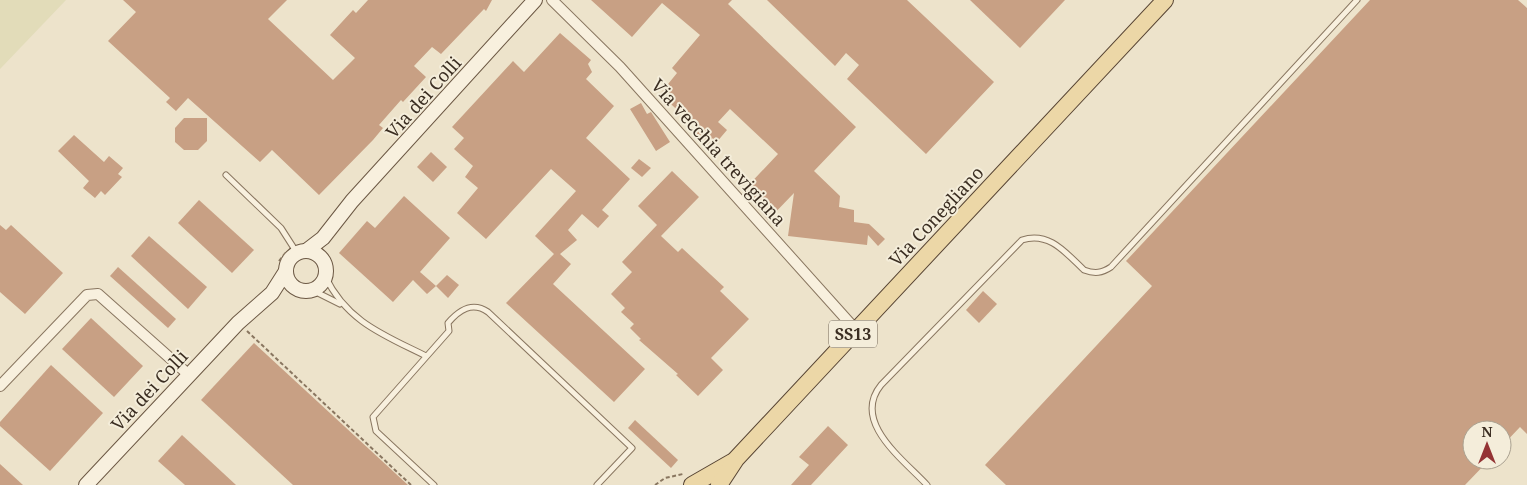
<svg xmlns="http://www.w3.org/2000/svg" width="1527" height="485" viewBox="0 0 1527 485" font-family="'Noto Serif',serif">
  <rect width="100%" height="100%" fill="#ede3cb"/>
  <path fill="#e2dcb9" d="M0,0H66L0,69Z"/>
  <g fill="#c8a084">
    <path d="M123,0H287L268,19L333,80L355,58L330,35L353,10L356,13L368,0H492L486,11L484,9L441,54L432,47L414,66L426,77L403,102L401,100L379,125L383,128L373,140L319,195L272,150L260,162L188,98L176,111L166,102L170,98L108,41L136,12Z"/>
    <path d="M591,0H732L728,4L856,127L814,171L840,196L839,207L854,210V222L869,224L885,239L878,246L868,235L867,245L788,236L794,193L768,220L743,191L778,154L730,109L718,122L727,130L710,150L694,133L698,129L660,94L677,73L672,68L700,35L662,3L632,37Z"/>
    <path d="M767,0H907L994,82L926,154L847,79L859,65L846,53L835,66Z"/>
    <path d="M970,0H1065L1020,48Z"/>
    <path d="M1370,0H1518L1527,8V434L1520,427L1502,446V430H1472V460H1489L1465,485H1006L985,465L1152,286L1126,261Z"/>
    <path d="M560,33L591,60L588,64L592,72L586,79L614,106L586,138L630,179L602,210L609,216L598,228L582,214L568,230L577,240L560,254L571,264L553,284L645,369L614,402L506,303L554,254L535,236L576,191L551,169L486,239L457,213L478,188L465,177L473,166L454,149L464,138L452,127L513,61L524,72Z"/>
    <path d="M641,103L647,114L651,112L670,142L656,151L630,109Z"/>
    <path d="M184,118H207V141L198,150H184L175,142V128Z"/>
    <path d="M74,135L104,162L109,156L123,168L118,174L122,177L105,195L101,191L95,198L83,188L89,181L58,151Z"/>
    <path d="M431,152L447,167L433,182L417,167Z"/>
    <path d="M639,159L651,168L642,177L631,168Z"/>
    <path d="M672,171L699,197L661,236L678,252L682,248L724,287L720,291L749,319L711,358L723,370L698,396L676,375L678,374L639,340L641,339L630,328L634,324L621,312L625,308L611,294L632,272L622,262L657,225L638,206Z"/>
    <path d="M404,196L450,238L420,272L436,286L427,294L413,280L393,302L339,253L367,221L375,228Z"/>
    <path d="M199,200L254,250L232,273L178,223Z"/>
    <path d="M0,225L6,230L11,225L63,273L25,314L0,292Z"/>
    <path d="M149,236L207,287L188,309L131,256Z"/>
    <path d="M118,267L176,319L168,328L110,276Z"/>
    <path d="M447,275L459,285L448,298L436,286Z"/>
    <path d="M983,291L997,304L979,323L966,310Z"/>
    <path d="M91,318L143,366L114,397L62,349Z"/>
    <path d="M254,343L408,485H293L201,400Z"/>
    <path d="M51,365L103,413L50,471L0,426V422Z"/>
    <path d="M635,420L678,460L671,468L628,428Z"/>
    <path d="M828,426L848,445L811,485H791L809,465L799,457Z"/>
    <path d="M182,435L236,485H185L158,461Z"/>
    <path d="M0,464L23,485H0Z"/>
  </g>
  <g fill="none" stroke-linecap="round" stroke-linejoin="round">
    <g stroke="#897660" stroke-width="7">
      <g id="lane">
        <path d="M226,175L281,228L297,253"/>
        <path d="M325,276C347,322 384,335 426,356"/>
        <path d="M312,290L340,304"/>
        <path d="M434,485L376,431L373,417L449,331L448,323C459,310 472,301 488,312L632,448L597,485"/>
        <path d="M927,485C904,460 851,422 881,385L1022,240C1049,231 1066,253 1084,270C1095,274 1102,273 1111,267L1357,0"/>
      </g>
    </g>
    <g stroke="#897660" stroke-width="12">
      <g id="street">
        <path d="M552,0L620,67L856,330"/>
        <path d="M0,386L87,295L98,294L189,375"/>
      </g>
    </g>
    <g stroke="#6b5743" stroke-width="16">
      <g id="secondary">
        <path d="M306,251L323,238L352,201L535,0"/>
        <circle cx="306" cy="271" r="20"/>
        <path d="M86,485L238,323L272,293L286,271"/>
      </g>
    </g>
    <g stroke="#574433" stroke-width="18">
      <g id="primary">
        <path d="M692,485L732,462"/>
        <path d="M719,485L736,459L1165,0"/>
      </g>
    </g>
    <g stroke="#897660" stroke-width="2" stroke-dasharray="4 2.5" stroke-linecap="butt">
      <path d="M279,261L287,251"/>
      <path d="M247,331L411,485"/>
      <path d="M655,485L665,478L683,474"/>
    </g>
    <use href="#lane" stroke="#f8f0de" stroke-width="5"/>
    <use href="#street" stroke="#f8f0de" stroke-width="10"/>
    <use href="#secondary" stroke="#f8f0de" stroke-width="14"/>
    <use href="#primary" stroke="#ecd7a7" stroke-width="16"/>
  </g>
  <g text-anchor="middle" dominant-baseline="central" stroke-width="4" stroke-linejoin="round" paint-order="stroke">
    <rect fill="#f4edda" stroke="#726759" stroke-width="1" x="829" y="320.5" width="48" height="27" rx="4"/>
    <g font-size="16" font-weight="bold" fill="#3b2e22">
      <text x="853" y="334">SS13</text>
    </g>
    <g font-size="18" fill="#3b2e22" stroke="#f4edda">
      <text transform="translate(423 97) rotate(-48)">Via dei Colli</text>
      <text transform="translate(719 152) rotate(48)">Via vecchia trevigiana</text>
      <text transform="translate(936 216) rotate(-47)">Via Conegliano</text>
      <text transform="translate(149 390) rotate(-47)">Via dei Colli</text>
    </g>
  </g>
  <g transform="translate(1487 445)"><circle r="24" fill="#f4edda" stroke="#aaa190"/>
  <path d="M0-4L9 19L0 12L-9 19Z" fill="#943334"/>
  <text y="-8" font-size="14" font-weight="bold" text-anchor="middle" fill="#3b2e22">N</text>
  </g>
</svg>
